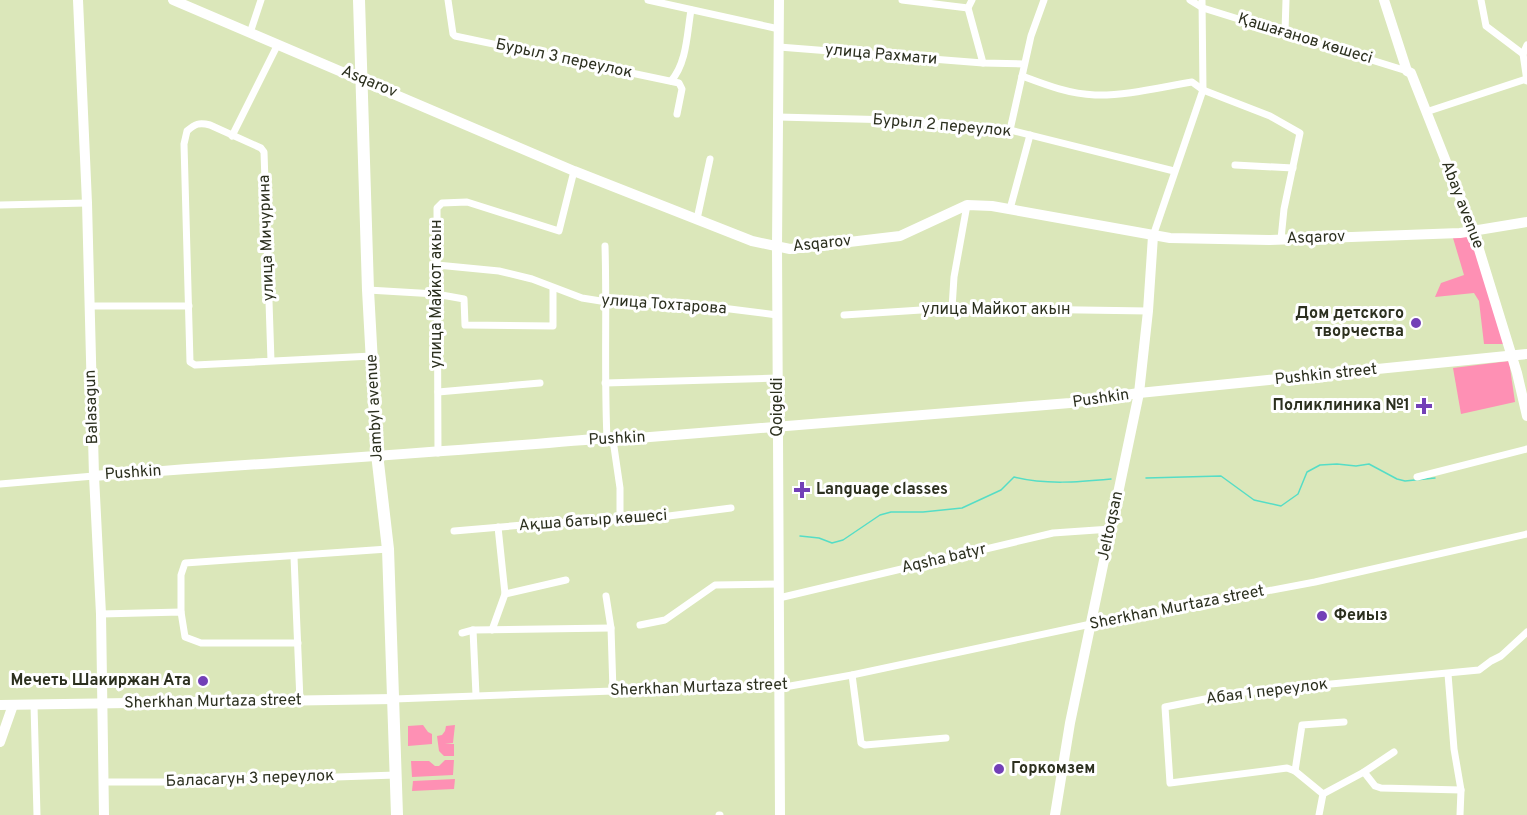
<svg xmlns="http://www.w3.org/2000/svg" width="1527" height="815" viewBox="0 0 1527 815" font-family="Overpass,sans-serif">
  <rect width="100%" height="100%" fill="#dbe7ba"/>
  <g fill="#fe90b4">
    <path d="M1478,231L1504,344H1484L1479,301L1474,293L1435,297L1441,283L1464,275L1453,238Z"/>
    <path d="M1509,361L1515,402L1461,414L1453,368Z"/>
    <path d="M423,725L428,732L432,734V744L408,746V726Z"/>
    <path d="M455,725L453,743L445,744H454V756H444L439,751L437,736L442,735L445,731L446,726Z"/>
    <path d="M445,760H454L453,775L412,777L411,761H429L435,766H439Z"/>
    <path d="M455,779L454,789L412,791L413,781Z"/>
  </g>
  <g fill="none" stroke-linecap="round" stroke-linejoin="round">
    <g stroke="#55ddc6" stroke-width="1.5">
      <path d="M1146,478L1221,476L1254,500L1281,506L1298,494L1307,472L1320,465L1337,464L1356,466L1369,464L1397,479L1405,481L1435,478"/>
      <path d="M800,536L819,538L832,543L843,540L880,515L891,512H923L962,508L1001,490L1014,477C1045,485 1079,482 1111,479"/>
    </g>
    <g stroke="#fff" stroke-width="7">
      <path d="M448,0L453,34L455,36L679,83L682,89L677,114"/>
      <path d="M648,0L779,29"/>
      <path d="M902,0L968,8"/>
      <path d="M972,0L968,8L983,63L1024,64"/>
      <path d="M1190,0L1203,8L1407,71"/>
      <path d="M1481,0L1486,26L1523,54"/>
      <path d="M1285,32L1286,0"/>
      <path d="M250,33L261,0"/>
      <path d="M1527,45L1523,54L1527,81"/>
      <path d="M779,47L983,63"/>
      <path d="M1022,76C1046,85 1069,94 1095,95C1126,96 1161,87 1192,82L1203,90L1270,116L1300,133L1284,209L1281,239"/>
      <path d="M671,81C687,63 687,33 691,10"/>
      <path d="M1426,112L1526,79"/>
      <path d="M778,117L895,120L1010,130L1174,171"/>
      <path d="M1010,130L1031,36L1044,0"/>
      <path d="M232,136L278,44"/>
      <path d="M1235,165L1293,168"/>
      <path d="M0,205L87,203"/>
      <path d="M1010,209L1030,135"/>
      <path d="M697,219L710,159"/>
      <path d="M1153,236L1203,90L1202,0"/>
      <path d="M605,246C607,310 604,374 607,438"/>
      <path d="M437,265L499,271L532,279L582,298L607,302L722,308L777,315"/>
      <path d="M368,290L436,294L464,299L465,325L553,326V289"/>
      <path d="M90,306H189"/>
      <path d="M952,308L954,277L967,205"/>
      <path d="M844,315L952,308L1148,311"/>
      <path d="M271,361L264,152L261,148L210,125C199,122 195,124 187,131L184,144L190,362L195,365L372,356"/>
      <path d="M605,383L777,378"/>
      <path d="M438,392L540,383"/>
      <path d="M613,440L620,488V519"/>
      <path d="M438,453L437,208L442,203L467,202L559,231L574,171"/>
      <path d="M1417,477L1527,449"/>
      <path d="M0,484L94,476"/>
      <path d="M454,531L535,524L653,518L731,508"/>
      <path d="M294,557L300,701"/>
      <path d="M505,594L566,580"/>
      <path d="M606,596L611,628L613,691"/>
      <path d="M779,598L1053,533L1111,529"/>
      <path d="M181,612V575L185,563L388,549"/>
      <path d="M101,614L181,612L185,637L201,643H298"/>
      <path d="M640,625L665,620L715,585L779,584"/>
      <path d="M473,630L476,695"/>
      <path d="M492,630L505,594L498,527"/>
      <path d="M462,633L473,630L611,628"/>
      <path d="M1448,674L1454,749L1461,790L1460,815"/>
      <path d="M852,675L861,743L865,745L946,738"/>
      <path d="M394,699L613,691L779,688L852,675L1091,624L1315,582L1527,534"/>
      <path d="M34,705L37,815"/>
      <path d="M1295,771L1302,725L1344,722"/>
      <path d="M1364,772L1394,752"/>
      <path d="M103,782H184L396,775"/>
      <path d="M1323,794L1364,772L1375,786L1381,788L1461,790"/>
      <path d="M719,815H720"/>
      <path d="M1319,815L1323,794L1295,771L1287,768L1170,783L1165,707L1235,693L1479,670L1491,661L1501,656L1527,632"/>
    </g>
    <g stroke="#fff" stroke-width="10">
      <path d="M78,0L87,203L94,476L101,614L104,815"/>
      <path d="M173,0L574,171L752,241L790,249L900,236L967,205L992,206L1170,238L1269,240L1460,233L1527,222"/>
      <path d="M779,0L777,247L780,815"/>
      <path d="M1384,0L1407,71L1411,73L1473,230L1517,373L1527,416"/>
      <path d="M94,476C265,463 436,453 607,438L613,440L1070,403L1139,393L1527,354"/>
      <path d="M0,705L394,699"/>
      <path d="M0,742L13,705"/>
      <path d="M1055,815L1070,723L1139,393L1148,311L1153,236"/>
    </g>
    <path stroke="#fff" stroke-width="12" d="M359,0L368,290L377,454L388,549L397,815"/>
  </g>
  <g fill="#7340b7" stroke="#fff" stroke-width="2">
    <circle cx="1416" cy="323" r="6"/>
    <path d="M1421 397h6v6h6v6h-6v6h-6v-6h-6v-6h6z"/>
    <path d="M799 481h6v6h6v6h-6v6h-6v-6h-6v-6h6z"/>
    <circle cx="1322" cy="616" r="6"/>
    <circle cx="203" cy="681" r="6"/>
    <circle cx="999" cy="769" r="6"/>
  </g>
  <g text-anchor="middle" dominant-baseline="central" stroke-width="6" stroke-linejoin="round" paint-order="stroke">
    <g font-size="16" fill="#2c301f" stroke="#fff">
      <text transform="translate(1305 39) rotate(17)">Қашағанов көшесі</text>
      <text transform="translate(881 55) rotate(5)">улица Рахмати</text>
      <text transform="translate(564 59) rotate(12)">Бурыл 3 переулок</text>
      <text transform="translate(369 82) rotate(23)">Asqarov</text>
      <text transform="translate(942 126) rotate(5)">Бурыл 2 переулок</text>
      <text transform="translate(1462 205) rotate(69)">Abay avenue</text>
      <text transform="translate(267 238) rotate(-92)">улица Мичурина</text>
      <text transform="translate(1316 238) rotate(-2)">Asqarov</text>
      <text transform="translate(822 244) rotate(-6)">Asqarov</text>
      <text transform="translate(437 294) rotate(-90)">улица Майкот акын</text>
      <text transform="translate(664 305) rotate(4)">улица Тохтарова</text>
      <text x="996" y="310">улица Майкот акын</text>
      <text transform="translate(1326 375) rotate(-6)">Pushkin street</text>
      <text transform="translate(1101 399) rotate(-8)">Pushkin</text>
      <text transform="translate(92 407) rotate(-92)">Balasagun</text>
      <text transform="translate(778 407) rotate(-90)">Qoigeldi</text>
      <text transform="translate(375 408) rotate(-93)">Jambyl avenue</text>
      <text transform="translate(617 439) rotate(-3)">Pushkin</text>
      <text transform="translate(133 473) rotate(-4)">Pushkin</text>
      <text transform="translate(593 521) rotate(-4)">Ақша батыр көшесі</text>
      <text transform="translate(1111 526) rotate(-78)">Jeltoqsan</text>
      <text transform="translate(944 559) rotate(-13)">Aqsha batyr</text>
      <text transform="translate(1177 608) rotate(-11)">Sherkhan Murtaza street</text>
      <text transform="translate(699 688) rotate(-2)">Sherkhan Murtaza street</text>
      <text transform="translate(1267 692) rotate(-7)">Абая 1 переулок</text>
      <text transform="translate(213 702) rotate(-1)">Sherkhan Murtaza street</text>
      <text transform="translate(250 779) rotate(-2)">Баласагун 3 переулок</text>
    </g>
    <g font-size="16" font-weight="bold" fill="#2c301f" stroke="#fff" text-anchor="end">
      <text x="1404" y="314">Дом детского<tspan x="1404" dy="18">творчества</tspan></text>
      <text x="1410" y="406">Поликлиника №1</text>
      <text x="816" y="490" text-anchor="start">Language classes</text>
      <text x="1334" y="616" text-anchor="start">Феиыз</text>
      <text x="191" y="681">Мечеть Шакиржан Ата</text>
      <text x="1011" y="769" text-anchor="start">Горкомзем</text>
    </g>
  </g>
</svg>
